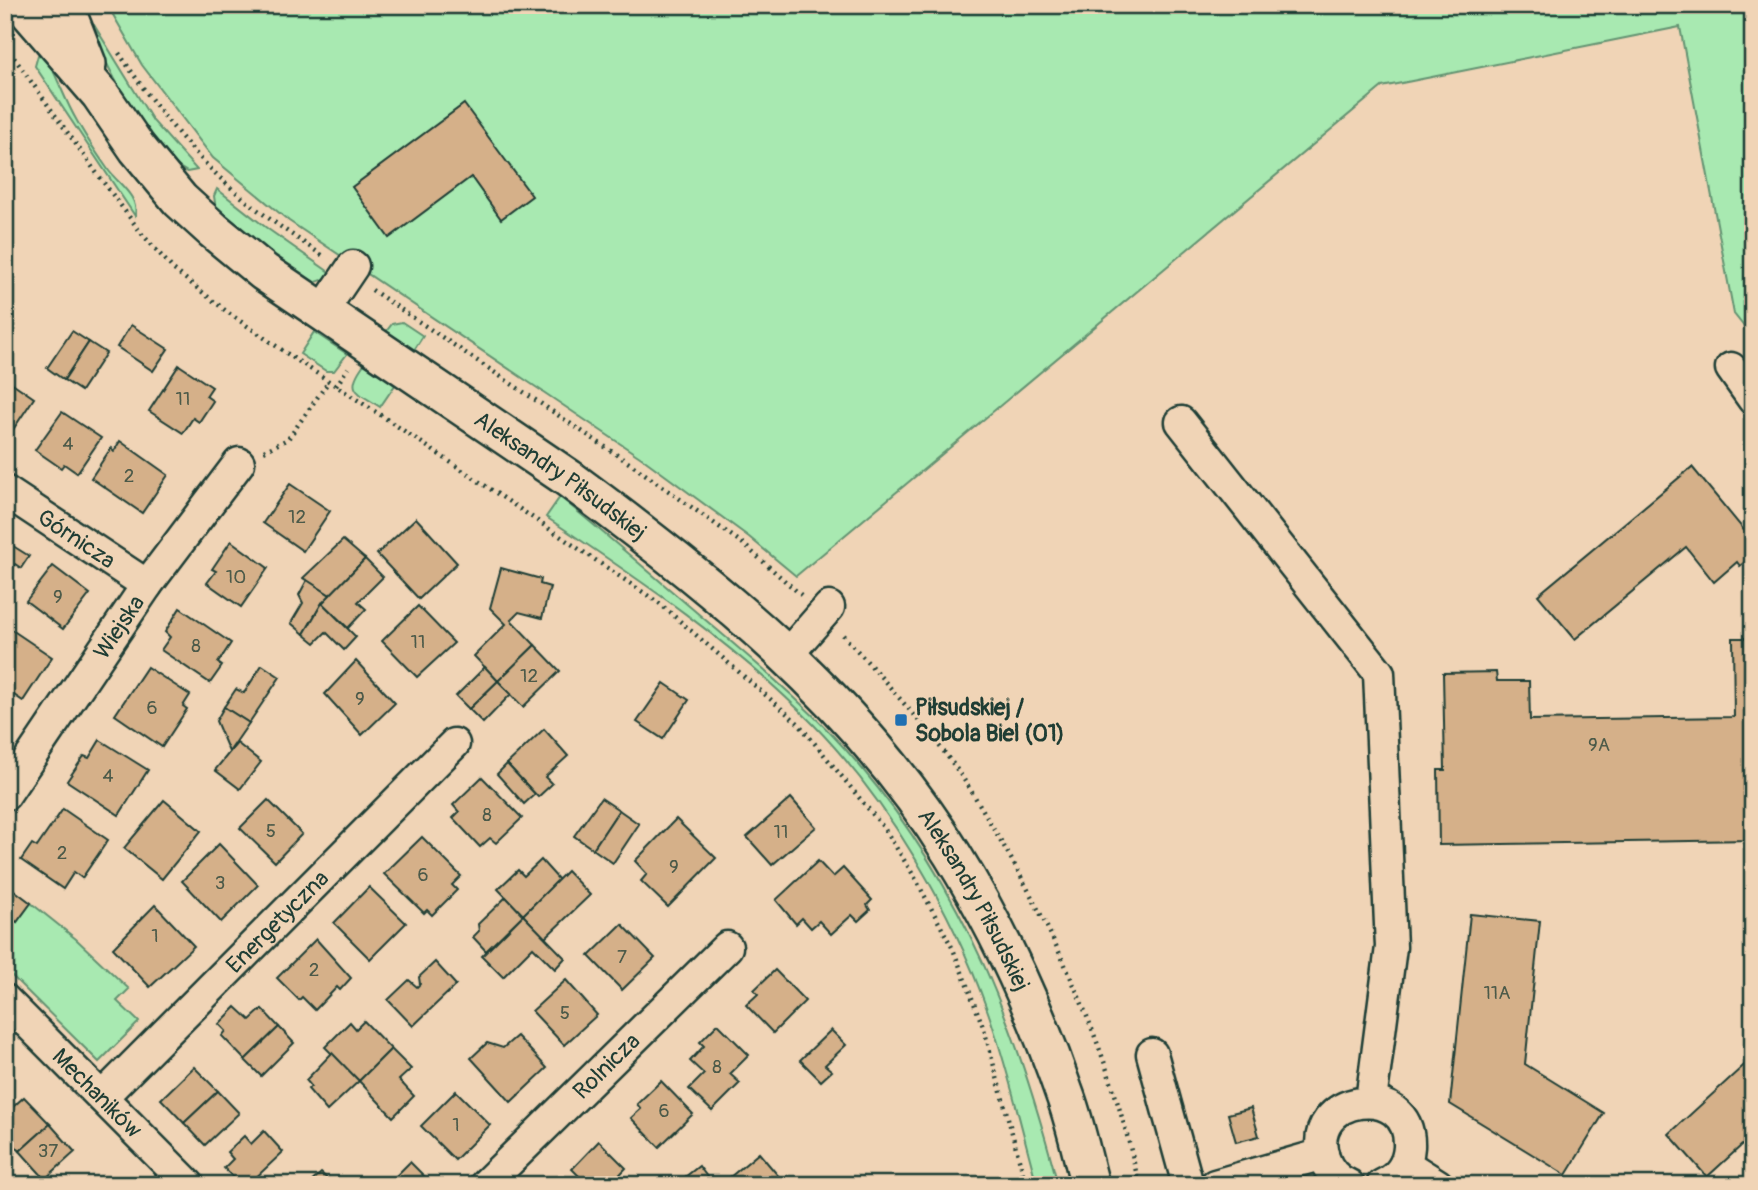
<svg xmlns="http://www.w3.org/2000/svg" width="1758" height="1190" viewBox="0 0 1758 1190" font-family="Pangolin,sans-serif">
  <rect width="100%" height="100%" fill="#f0d4b6"/>
  <filter id="ink" filterUnits="userSpaceOnUse"><feTurbulence type="fractalNoise" baseFrequency=".0143" numOctaves="2"/><feDisplacementMap in="SourceGraphic" scale="14" xChannelSelector="R" yChannelSelector="G"/><feConvolveMatrix kernelMatrix="1 2 1 2 8 2 1 2 1" color-interpolation-filters="sRGB"/></filter>
  <g filter="url(#ink)">
    <g fill="#a8e9b1" stroke="#649372" stroke-width="2">
      <path d="M119,5H1753V338L1734,314L1680,27L1382,87L796,576L749,537L643,459L289,221L213,158L142,65L112,13Z"/>
      <path d="M89,24L94,25L153,121L197,170L187,172C148,152 106,65 89,24Z"/>
      <path d="M44,53C57,75 64,99 77,121C86,138 98,155 109,171C120,185 139,197 135,216L35,66L38,55Z"/>
      <path d="M217,189L268,229L332,274C319,283 313,285 298,278L216,210L214,196Z"/>
      <path d="M402,322L423,336L411,355L382,337L392,324Z"/>
      <path d="M314,332L347,354L334,371H326L300,354Z"/>
      <path d="M364,364L395,385L380,407C358,392 344,391 364,364Z"/>
      <path d="M560,497C608,536 655,577 702,617C757,664 813,710 860,766C966,892 1017,1028 1058,1185H1037C1021,1127 1008,1068 988,1012C952,910 889,802 813,724C734,643 639,579 546,517Z"/>
      <path d="M31,903L76,939L129,989L117,1001L139,1022L99,1062L5,969V913L17,922Z"/>
    </g>
    <g fill="#d5b089" stroke="#1f3d34" stroke-width="2">
      <path d="M464,104L532,196L501,219L471,177L389,238L352,187Z"/>
      <path d="M131,325L168,349L153,371L117,347Z"/>
      <path d="M72,331L89,342L64,380L47,368Z"/>
      <path d="M89,342L106,353L81,391L64,380Z"/>
      <path d="M179,365L212,387L206,396L213,401L199,422L193,418L183,433L149,411Z"/>
      <path d="M5,378L34,398L8,437L5,435Z"/>
      <path d="M62,412L101,438L77,473L64,464L61,468L35,450Z"/>
      <path d="M120,441L168,475L142,513L91,478L111,448L114,451Z"/>
      <path d="M1692,467L1753,541V555L1740,566L1737,562L1714,582L1686,547L1575,639L1538,595Z"/>
      <path d="M290,484L330,511L303,551L263,523Z"/>
      <path d="M416,518L457,563L419,599L377,554Z"/>
      <path d="M343,540L365,559L330,595L303,578Z"/>
      <path d="M5,541L29,556L21,568L15,564L5,577Z"/>
      <path d="M231,541L268,568L241,607L207,583L216,571L212,569Z"/>
      <path d="M365,559L383,577L358,602L366,609L348,628L322,603Z"/>
      <path d="M53,566L90,594L63,629L26,601Z"/>
      <path d="M501,568L541,579L540,584L550,587L542,618L519,612L511,620L535,645L498,681L474,656L506,624L490,608Z"/>
      <path d="M307,580L330,595L322,603L304,634L291,623L303,603L299,595Z"/>
      <path d="M322,603L356,637L344,650L326,632L315,643L304,634Z"/>
      <path d="M418,606L454,643L417,677L382,641Z"/>
      <path d="M180,608L231,643L218,663L222,666L210,683L161,650L170,637L165,632Z"/>
      <path d="M9,628L52,657L23,701L5,689V634Z"/>
      <path d="M1733,638H1753V840L1439,845L1438,770H1445L1443,673L1496,672L1497,681H1529L1530,720L1734,717Z"/>
      <path d="M535,645L560,671L523,707L498,681Z"/>
      <path d="M356,661L395,703L362,735L325,694Z"/>
      <path d="M262,665L280,677L249,723L224,707L236,689L244,693Z"/>
      <path d="M147,667L190,695L183,706L187,709L162,747L115,715Z"/>
      <path d="M485,667L498,681L469,709L456,696Z"/>
      <path d="M498,681L511,694L483,723L469,709Z"/>
      <path d="M664,683L689,700L663,739L637,722Z"/>
      <path d="M224,707L249,723L229,752L216,721Z"/>
      <path d="M544,729L568,756L545,777L552,784L538,797L507,764Z"/>
      <path d="M100,740L148,770L119,815L67,781L84,756L89,758Z"/>
      <path d="M237,743L261,762L240,789L215,770Z"/>
      <path d="M507,764L535,794L524,804L497,774Z"/>
      <path d="M482,777L522,818L496,843L490,838L480,847L453,818L459,812L453,805Z"/>
      <path d="M601,798L619,810L593,849L574,836Z"/>
      <path d="M791,798L816,827L772,865L747,837Z"/>
      <path d="M164,800L201,831L162,879L124,848Z"/>
      <path d="M268,800L302,834L275,862L240,828Z"/>
      <path d="M63,809L108,840L82,878L74,872L63,889L21,860L32,844L37,847Z"/>
      <path d="M619,810L639,824L613,863L593,849Z"/>
      <path d="M676,819L716,858L668,907L641,881L647,874L635,861Z"/>
      <path d="M422,837L461,876L452,885L457,890L432,915L427,910L424,913L384,874Z"/>
      <path d="M219,844L258,885L221,922L182,881Z"/>
      <path d="M541,860L559,880L523,915L498,889L518,870L524,876Z"/>
      <path d="M818,861L833,877L843,868L872,900L867,905L870,910L858,921L852,915L831,934L819,921L811,928L802,918L796,924L776,900Z"/>
      <path d="M567,871L590,895L545,938L523,915Z"/>
      <path d="M369,887L406,923L370,959L334,923Z"/>
      <path d="M14,890L31,903L17,922L5,913V902Z"/>
      <path d="M506,897L523,915L486,951L473,937L479,931L478,924Z"/>
      <path d="M155,905L194,946L150,987L113,948Z"/>
      <path d="M1470,914L1540,921L1525,1064L1604,1113L1566,1175L1450,1104Z"/>
      <path d="M523,915L565,958L555,969L533,947L503,977L482,956Z"/>
      <path d="M622,924L655,958L622,990L589,956Z"/>
      <path d="M316,939L351,978L340,990L337,987L315,1010L302,997L299,1000L277,978Z"/>
      <path d="M435,962L456,985L413,1026L388,1000L409,980L417,987L420,984L419,977Z"/>
      <path d="M775,970L805,1001L773,1033L746,1005L758,994L754,990Z"/>
      <path d="M566,980L597,1015L564,1045L532,1011Z"/>
      <path d="M236,1007L250,1020L262,1009L279,1027L245,1060L222,1036L226,1031L219,1024Z"/>
      <path d="M364,1021L391,1049L359,1081L325,1047L350,1022L356,1029Z"/>
      <path d="M718,1024L749,1055L730,1074L740,1083L712,1111L689,1089L704,1074L690,1061L704,1046L700,1042Z"/>
      <path d="M279,1027L294,1043L261,1076L245,1060Z"/>
      <path d="M831,1030L846,1045L825,1065L832,1071L821,1081L800,1060Z"/>
      <path d="M517,1036L547,1068L511,1102L471,1058L487,1043L503,1048Z"/>
      <path d="M391,1049L411,1069L399,1080L414,1096L393,1117L359,1081Z"/>
      <path d="M332,1053L359,1081L327,1111L308,1089L311,1086L306,1080Z"/>
      <path d="M1753,1057V1135L1707,1177L1669,1134Z"/>
      <path d="M194,1067L218,1091L184,1123L161,1099Z"/>
      <path d="M661,1081L693,1114L659,1147L631,1118L641,1109L637,1104Z"/>
      <path d="M218,1091L239,1113L205,1145L184,1123Z"/>
      <path d="M456,1091L490,1125L455,1160L421,1126Z"/>
      <path d="M24,1097L50,1124L20,1151L5,1135V1114Z"/>
      <path d="M1251,1108L1259,1136L1236,1142L1228,1114Z"/>
      <path d="M50,1124L75,1152L45,1179L20,1151Z"/>
      <path d="M264,1131L283,1152L248,1185H240L224,1168L233,1159L227,1152L244,1136L251,1144Z"/>
      <path d="M599,1141L626,1168L610,1185H588L572,1169Z"/>
      <path d="M759,1153L786,1185H734L729,1178Z"/>
      <path d="M410,1162L429,1181L425,1185H387Z"/>
      <path d="M699,1166L713,1185H675Z"/>
      <path d="M321,1173L334,1185H308Z"/>
    </g>
    <g fill="none" stroke-linecap="round" stroke-linejoin="round">
      <g stroke="#1f3d34" stroke-width="35">
        <g id="minor">
          <path d="M322,312L353,266"/>
          <path d="M1731,368L1753,399"/>
          <path d="M1181,422L1379,673L1391,947L1371,1101"/>
          <path id="s1" d="M5,491L147,585"/>
          <path d="M787,655L829,607"/>
          <path id="s2" d="M5,795L147,585L239,463"/>
          <path id="s3" d="M5,1000L189,1185"/>
          <path d="M1152,1054L1188,1185"/>
          <path id="s4" d="M102,1097L454,744"/>
          <path d="M1405,1164L1438,1185"/>
          <path id="s5" d="M485,1185L727,947"/>
          <path d="M1215,1185L1323,1154"/>
          <path d="M1349,1185C1337,1180 1328,1170 1324,1158C1303,1095 1412,1078 1409,1147C1408,1164 1398,1178 1382,1185"/>
        </g>
      </g>
      <g stroke="#1f3d34" stroke-width="42">
        <g id="tertiary">
          <path id="s6" d="M23,5L100,94L137,148L180,200L213,230L264,272L568,478C712,584 857,700 952,854C999,930 1037,1013 1066,1098C1076,1126 1082,1156 1090,1185"/>
          <path d="M64,5L87,64"/>
        </g>
      </g>
      <g stroke="#1f3d34" stroke-width="4.5" stroke-dasharray="2 5" stroke-linecap="butt">
        <path d="M10,52L98,175L142,234L173,269L230,314L292,357L382,416L659,603L798,723L884,828L914,876L953,949L984,1029L1026,1185"/>
        <path d="M119,53C153,104 191,154 237,193C265,217 295,237 325,257"/>
        <path d="M372,290L635,467L742,543L801,595"/>
        <path d="M336,386L348,368"/>
        <path d="M264,451L288,439L329,381"/>
        <path d="M843,635C875,670 907,706 937,743C965,777 987,817 1009,855C1067,958 1114,1068 1139,1185"/>
      </g>
      <use href="#minor" stroke="#f0d4b6" stroke-width="30"/>
      <use href="#tertiary" stroke="#f0d4b6" stroke-width="37"/>
    </g>
  </g>
  <rect fill="#1f6fb2" stroke="#f0d4b6" stroke-width="2.5" x="894" y="713" width="14" height="14" rx="3.5"/>
  <g text-anchor="middle" dominant-baseline="central" stroke-width="5" stroke-linejoin="round" paint-order="stroke">
    <g font-size="19" fill="#4c5a49">
      <text x="183" y="399">11</text>
      <text x="68" y="444">4</text>
      <text x="129" y="476">2</text>
      <text x="297" y="517">12</text>
      <text x="236" y="577">10</text>
      <text x="58" y="597">9</text>
      <text x="418" y="642">11</text>
      <text x="196" y="646">8</text>
      <text x="529" y="676">12</text>
      <text x="360" y="699">9</text>
      <text x="152" y="708">6</text>
      <text x="1599" y="745">9A</text>
      <text x="108" y="776">4</text>
      <text x="487" y="815">8</text>
      <text x="271" y="831">5</text>
      <text x="781" y="832">11</text>
      <text x="62" y="853">2</text>
      <text x="674" y="867">9</text>
      <text x="423" y="875">6</text>
      <text x="220" y="883">3</text>
      <text x="155" y="936">1</text>
      <text x="622" y="957">7</text>
      <text x="314" y="970">2</text>
      <text x="1497" y="993">11A</text>
      <text x="565" y="1013">5</text>
      <text x="717" y="1067">8</text>
      <text x="664" y="1111">6</text>
      <text x="456" y="1125">1</text>
      <text x="48" y="1151">37</text>
    </g>
    <g font-size="23" fill="#1f3d34" stroke="#f0d4b6">
      <text stroke="none"><textPath href="#s6" startOffset="721">Aleksandry Piłsudskiej</textPath></text>
      <text stroke="none"><textPath href="#s1" startOffset="86">Górnicza</textPath></text>
      <text stroke="none"><textPath href="#s2" startOffset="203">Wiejska</textPath></text>
      <text stroke="none"><textPath href="#s6" startOffset="1320">Aleksandry Piłsudskiej</textPath></text>
      <text stroke="none"><textPath href="#s4" startOffset="248">Energetyczna</textPath></text>
      <text stroke="none"><textPath href="#s5" startOffset="170">Rolnicza</textPath></text>
      <text stroke="none"><textPath href="#s3" startOffset="131">Mechaników</textPath></text>
    </g>
    <g font-size="23" font-weight="bold" fill="#1f3d34" stroke="#f0d4b6" text-anchor="start">
      <text x="915" y="707">Piłsudskiej /<tspan x="915" dy="26">Sobola Biel (01)</tspan></text>
    </g>
  </g>
  <rect width="1758" height="1190" fill="none" stroke="#f0d4b6" stroke-width="28"/>
  <rect x="14" y="14" width="1730" height="1162" fill="none" stroke="#1f3d34" stroke-width="2.5" filter="url(#ink)"/>
</svg>
